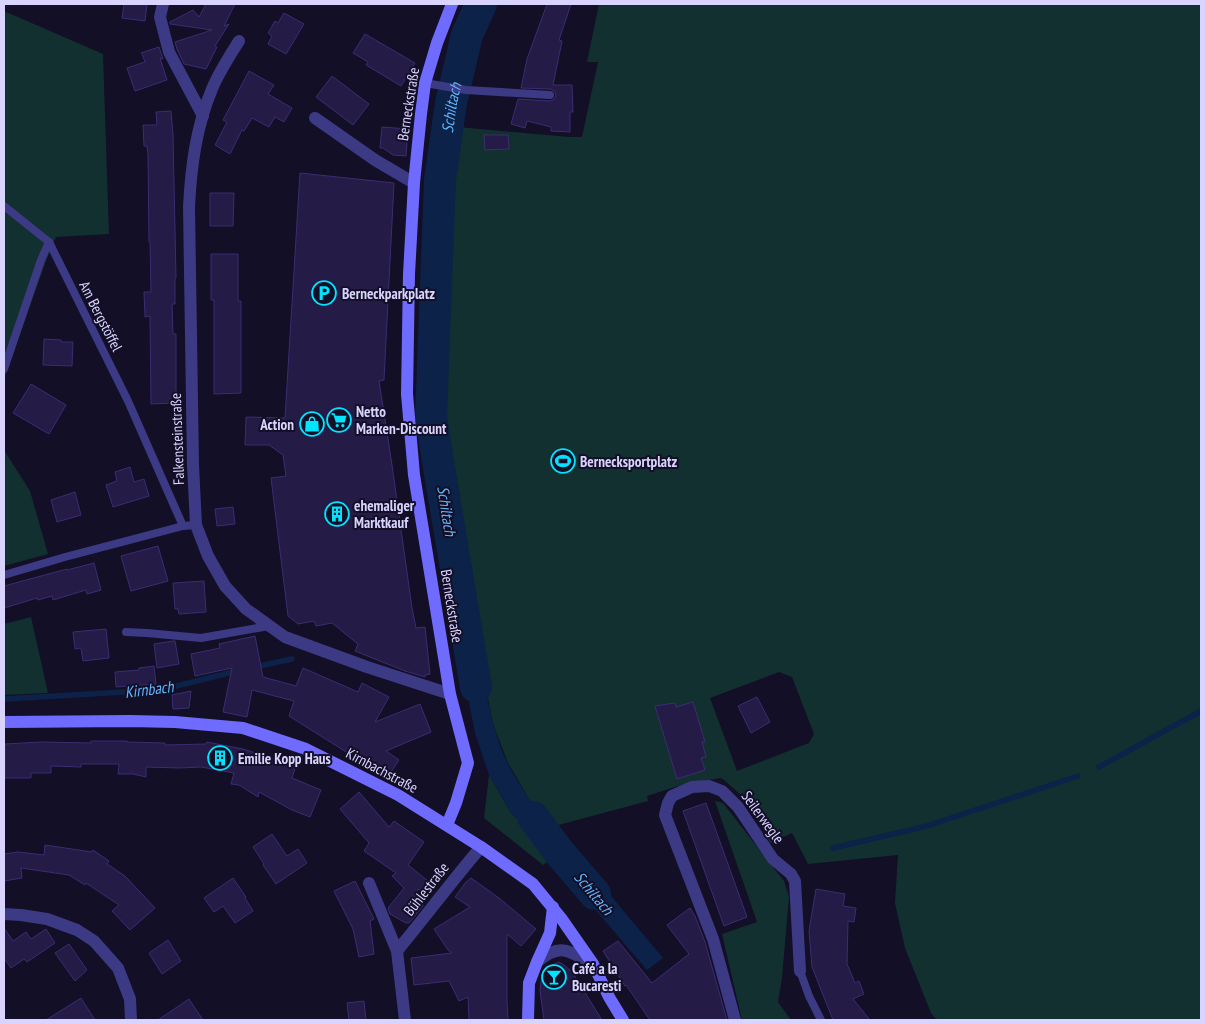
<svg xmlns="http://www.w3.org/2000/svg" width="1205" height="1024" viewBox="0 0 1205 1024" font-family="'PT Sans Narrow',sans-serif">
  <rect width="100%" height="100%" fill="#130f26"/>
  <g fill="#12302f" fill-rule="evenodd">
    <path d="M599,4H1201V1020H937L931,1013L905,948L895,903L898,855L808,864L792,833L770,843L757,816L743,797L723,779L720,778L678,786L647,796L648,801L551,827L529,799L508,763L493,724L477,643L442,427L458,127L569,137H582L598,62H587ZM779,672L792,677L814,734L809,743L737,771L710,698Z"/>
    <path d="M4,11L103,54L109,234L56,237L46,261L4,379Z"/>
    <path d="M4,450L30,491L48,554L4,566Z"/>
    <path d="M31,617L48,693L4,695V624Z"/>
    <path d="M489,775L511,813L527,829L551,859L543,865L484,818Z"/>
    <path d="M715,801L723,803L784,881L789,897L782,978L778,1002L791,1020H742L722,934L757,922Z"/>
  </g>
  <g fill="#0c2248">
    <path d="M477,643C485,683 490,725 507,762C522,793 545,819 567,846L551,859L527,829L511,813L489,775L475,733L458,647Z"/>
    <path d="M575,853L663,958L647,970L559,867L566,860Z"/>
  </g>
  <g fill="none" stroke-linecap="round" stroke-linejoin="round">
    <g stroke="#0c2248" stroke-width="5.5">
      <path d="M255,667L292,659"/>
      <path d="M4,699L160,690L237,671"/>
      <path d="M1099,767L1201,711"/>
      <path d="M833,848L927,826L1078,776"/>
    </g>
    <g stroke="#0c2248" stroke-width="32">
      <path id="s1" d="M476,687L440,474L431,417L440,180L451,103L467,35L481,4"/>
      <path d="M533,817L559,852L595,894"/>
    </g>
  </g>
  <g fill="#241b47" stroke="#3b2d73">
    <path d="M124,4H147L145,21L122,18Z"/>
    <path d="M206,4H235L224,26L229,24L215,46L217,47L206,69L184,64L177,49L175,42L212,30L170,24V22L193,10L199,17Z"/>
    <path d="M547,4H571L559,40L562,41L553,85H572L573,112H570V132L551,131V127L527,121L525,128L511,124L518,99L550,101L553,100L556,96L555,92L551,89L521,88L527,59Z"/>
    <path d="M284,13L304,24L286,54L268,44L272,36L268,33L275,21L278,23Z"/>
    <path d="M365,34L415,63L401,86L366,65L368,62L353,53Z"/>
    <path d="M159,47L163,59L160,58L167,80L135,91L127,68L145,62L142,54L141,53Z"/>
    <path d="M249,71L274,85L268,94L292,108L284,122L275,117L269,127L252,118L244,131L242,130L230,154L215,145L227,122L223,120Z"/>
    <path d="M332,76L369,104L353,125L316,97Z"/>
    <path d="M171,111L173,134L176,278H175V304H172L173,334H176V403L151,404L150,316L145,317L144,292H151L150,242H149L148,155L147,146H144L143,125H157L156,112Z"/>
    <path d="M382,127L408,129L406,156L393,155L383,148H380Z"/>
    <path d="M484,135H508L509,149L485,150Z"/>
    <path d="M300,173L394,183L384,380L379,381L392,465L412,608L416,628L425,627L430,674L425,675V677L405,671L355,651L358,644L332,623L316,626L314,621L298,624L288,616L271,478L286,476L283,455L269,445H245L246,417L285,418Z"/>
    <path d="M210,193H234L233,226H210Z"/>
    <path d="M211,254H238V301H241V393L214,394V300H211Z"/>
    <path d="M44,339L61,340V342H73L72,366L43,365Z"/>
    <path d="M31,384L66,405L49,434L13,413Z"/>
    <path d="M130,467L134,482L144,479L149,496L113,507L106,485L117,481L115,472Z"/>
    <path d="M75,492L81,515L57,522L51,500Z"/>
    <path d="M233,507L235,524L217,526L215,509Z"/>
    <path d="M158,546L168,581L131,591L121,556Z"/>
    <path d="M94,563L101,590L87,594L86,590L53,600L52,596L38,600L37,598L4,608V586L67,569V570Z"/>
    <path d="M204,581L206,612L179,614L178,609H175L173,583Z"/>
    <path d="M106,629L109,658L83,661L81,648L75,649L73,632Z"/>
    <path d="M255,636L263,677L296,686L303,668L358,692L362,683L389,697L375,722L420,704L431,732L386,751L399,760L387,778L367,765L368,764L351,755L289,716L294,701L252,690L247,717L223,712L232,668L195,676L191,654L220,648L219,644Z"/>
    <path d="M173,641H175L179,664L157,668L154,644Z"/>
    <path d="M154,666L156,684L116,687L115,672L139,670V668Z"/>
    <path d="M191,691L189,708L173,709L172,695Z"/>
    <path d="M757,697L770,722L751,733L738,706Z"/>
    <path d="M693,702L705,742H702L706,757L701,758L705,770L677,779L655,706L675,703L676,707Z"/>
    <path d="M91,741H127V742L165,743V745L206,744L207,742L243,749L296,766L292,778L321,790L310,817L292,810L259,792L258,797L239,785L231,784L234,773L201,767L179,768L146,767V777L133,774H118L119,764H81V767L51,766V773H31V778H5V744L41,742L91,743Z"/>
    <path d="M359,792L389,827L394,821L424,842L408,865L433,885L426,894L419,889L414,895L423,902V906L409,923H406L390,914L388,908L404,888L392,876L396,873L364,851L369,843L340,809Z"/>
    <path d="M706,803L747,917L724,926L683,811Z"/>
    <path d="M272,834L287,856L298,849L307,863L276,884L263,865L264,864L253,847Z"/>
    <path d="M45,845L92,852L93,850L109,861L107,864L125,876L155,908L130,930L112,911L119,905L86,883L85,885L69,875L21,868L22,878L4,881V854L18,852L44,855Z"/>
    <path d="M233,878L246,897L245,898L253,911L235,923L223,906L214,912L204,898Z"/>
    <path d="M471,878L499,898L536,929L521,946L507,934V1002L508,1020H469L468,997L459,1001L449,981L414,985L411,958L452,953L448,950L434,929L470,907L455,897L466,882Z"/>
    <path d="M355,881L374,919L370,921L374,954L359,957L353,929L334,891Z"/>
    <path d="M816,889L845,894L843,906L856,908L854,922L848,921L847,964L855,983L859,981L864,994L853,999L870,1020H833L812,967L809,931Z"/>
    <path d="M690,908L695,916L705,942L727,1020H650L626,985L625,986L603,951L618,941L652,983L689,954L667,925Z"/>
    <path d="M4,928L13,941L26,932L31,939L46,929L55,943L27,962L24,959L11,968L4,958Z"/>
    <path d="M168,940L181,961L162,974L149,953Z"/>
    <path d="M69,944L87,970L75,981L55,953Z"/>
    <path d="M559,962L564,965L572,972L602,1020H544L540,991L541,981L545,971L550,966Z"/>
    <path d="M81,998L95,1020H46Z"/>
    <path d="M189,999L203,1020H158Z"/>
    <path d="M364,1001L366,1020H349L347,1003Z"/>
  </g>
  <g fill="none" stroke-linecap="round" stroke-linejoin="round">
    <g stroke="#3d3a85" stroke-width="8">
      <path d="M425,83L466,90L550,95"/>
      <path d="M4,206L49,242"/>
      <path d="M4,369L41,260L49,242L128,401L183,526L196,525"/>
      <path d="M4,575L65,557L183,526"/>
      <path d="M126,632L147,633L201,638L269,626"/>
      <path d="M800,971L809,996L821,1020"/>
    </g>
    <g stroke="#3d3a85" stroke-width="12">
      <path d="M163,4L160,17L169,52L203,116"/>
      <path d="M239,41C229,57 219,72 212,89C196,127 191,167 189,207L193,465L196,525L208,556L225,586L246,609L285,637L367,667L450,694"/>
      <path d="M315,118L375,160L414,183"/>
      <path d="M369,883L397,951L405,1020"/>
      <path d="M4,914L21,915L47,919L77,930L94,941L118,968L130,999L131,1020"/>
      <path d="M397,951C425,917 452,881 481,847"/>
      <path d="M537,962C561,942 568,951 593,964"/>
      <path d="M735,1020L713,939L665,815L668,803L672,796L692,787L709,786L722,791L738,807L773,859L791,874L795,881L800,971"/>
    </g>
    <g stroke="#6f6bff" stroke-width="12">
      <path d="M4,722L130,721L175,722L243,728L306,749L398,795L481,847L533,884L561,918L593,964L609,997L623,1020"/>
      <path d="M447,825L456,803L468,763L450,694L414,475L407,394L409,274L414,183L421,114L425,83L437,43L452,4"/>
      <path d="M528,1020L529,983L537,962L550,933L553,907"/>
    </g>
  </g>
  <defs>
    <g id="parking-ring" transform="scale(1.25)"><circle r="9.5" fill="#130f26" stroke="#00e5ff" stroke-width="1.5"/><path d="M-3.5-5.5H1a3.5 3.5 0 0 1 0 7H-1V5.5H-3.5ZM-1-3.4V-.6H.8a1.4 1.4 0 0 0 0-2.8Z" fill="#00e5ff"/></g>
    <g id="supermarket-ring" transform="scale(1.25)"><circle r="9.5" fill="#130f26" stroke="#00e5ff" stroke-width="1.5"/><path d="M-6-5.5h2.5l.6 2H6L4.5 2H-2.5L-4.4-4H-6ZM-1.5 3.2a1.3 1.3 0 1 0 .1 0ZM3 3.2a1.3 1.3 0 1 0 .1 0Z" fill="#00e5ff"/></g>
    <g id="shop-ring" transform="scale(1.25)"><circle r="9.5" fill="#130f26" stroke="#00e5ff" stroke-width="1.5"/><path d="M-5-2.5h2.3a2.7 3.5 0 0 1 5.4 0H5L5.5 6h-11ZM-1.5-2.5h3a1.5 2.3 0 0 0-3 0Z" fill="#00e5ff"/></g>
    <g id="stadium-ring" transform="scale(1.25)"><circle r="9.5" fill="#130f26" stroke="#00e5ff" stroke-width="1.5"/><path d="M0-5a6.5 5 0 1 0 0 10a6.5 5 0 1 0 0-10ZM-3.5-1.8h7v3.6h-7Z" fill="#00e5ff"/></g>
    <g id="building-ring" transform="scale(1.25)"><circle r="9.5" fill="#130f26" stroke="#00e5ff" stroke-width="1.5"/><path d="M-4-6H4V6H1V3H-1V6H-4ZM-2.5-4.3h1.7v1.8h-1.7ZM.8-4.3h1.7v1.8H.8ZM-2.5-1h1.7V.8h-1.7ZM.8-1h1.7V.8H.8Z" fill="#00e5ff"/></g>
    <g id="bar-ring" transform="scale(1.25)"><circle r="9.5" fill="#130f26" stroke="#00e5ff" stroke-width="1.5"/><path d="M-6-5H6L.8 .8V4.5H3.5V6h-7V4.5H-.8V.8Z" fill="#00e5ff"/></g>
  </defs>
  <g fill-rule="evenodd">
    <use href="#parking-ring" x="324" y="293"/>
    <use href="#supermarket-ring" x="339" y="420"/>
    <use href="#shop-ring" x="312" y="424"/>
    <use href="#stadium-ring" x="563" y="461"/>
    <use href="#building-ring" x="337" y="514"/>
    <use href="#building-ring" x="220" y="758"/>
    <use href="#bar-ring" x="554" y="977"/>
  </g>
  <g text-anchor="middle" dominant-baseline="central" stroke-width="4" stroke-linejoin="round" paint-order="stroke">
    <g font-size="15" fill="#d9d4ff" stroke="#130f26">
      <text transform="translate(408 104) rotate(-81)">Berneckstraße</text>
      <text transform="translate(101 316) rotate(63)">Am Bergstöffel</text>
      <text transform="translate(177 439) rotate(-92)">Falkensteinstraße</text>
      <text transform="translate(452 606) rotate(81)">Berneckstraße</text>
      <text transform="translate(382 770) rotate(28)">Kirnbachstraße</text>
      <text transform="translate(763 817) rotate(54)">Seilerwegle</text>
      <text transform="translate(426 889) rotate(-52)">Bühlestraße</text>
    </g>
    <g font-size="15" font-weight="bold" fill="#d9d4ff" stroke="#130f26" text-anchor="start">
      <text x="342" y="293">Berneckparkplatz</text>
      <text x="356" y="411">Netto<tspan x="356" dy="17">Marken-Discount</tspan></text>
      <text x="294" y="424" text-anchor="end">Action</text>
      <text x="580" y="461">Bernecksportplatz</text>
      <text x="354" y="505">ehemaliger<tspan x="354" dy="17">Marktkauf</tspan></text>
      <text x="238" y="758">Emilie Kopp Haus</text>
      <text x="572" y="968">Café a la<tspan x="572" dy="17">Bucaresti</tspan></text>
    </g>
    <g font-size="16" font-style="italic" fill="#62b6ff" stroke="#130f26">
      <text stroke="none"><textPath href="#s1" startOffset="584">Schiltach</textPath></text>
      <text transform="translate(447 511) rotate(81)">Schiltach</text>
      <text transform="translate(149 689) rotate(-7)">Kirnbach</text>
      <text transform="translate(594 893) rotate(50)">Schiltach</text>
    </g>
  </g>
  <rect width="1205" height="1024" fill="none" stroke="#d9d4ff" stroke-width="10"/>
</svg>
